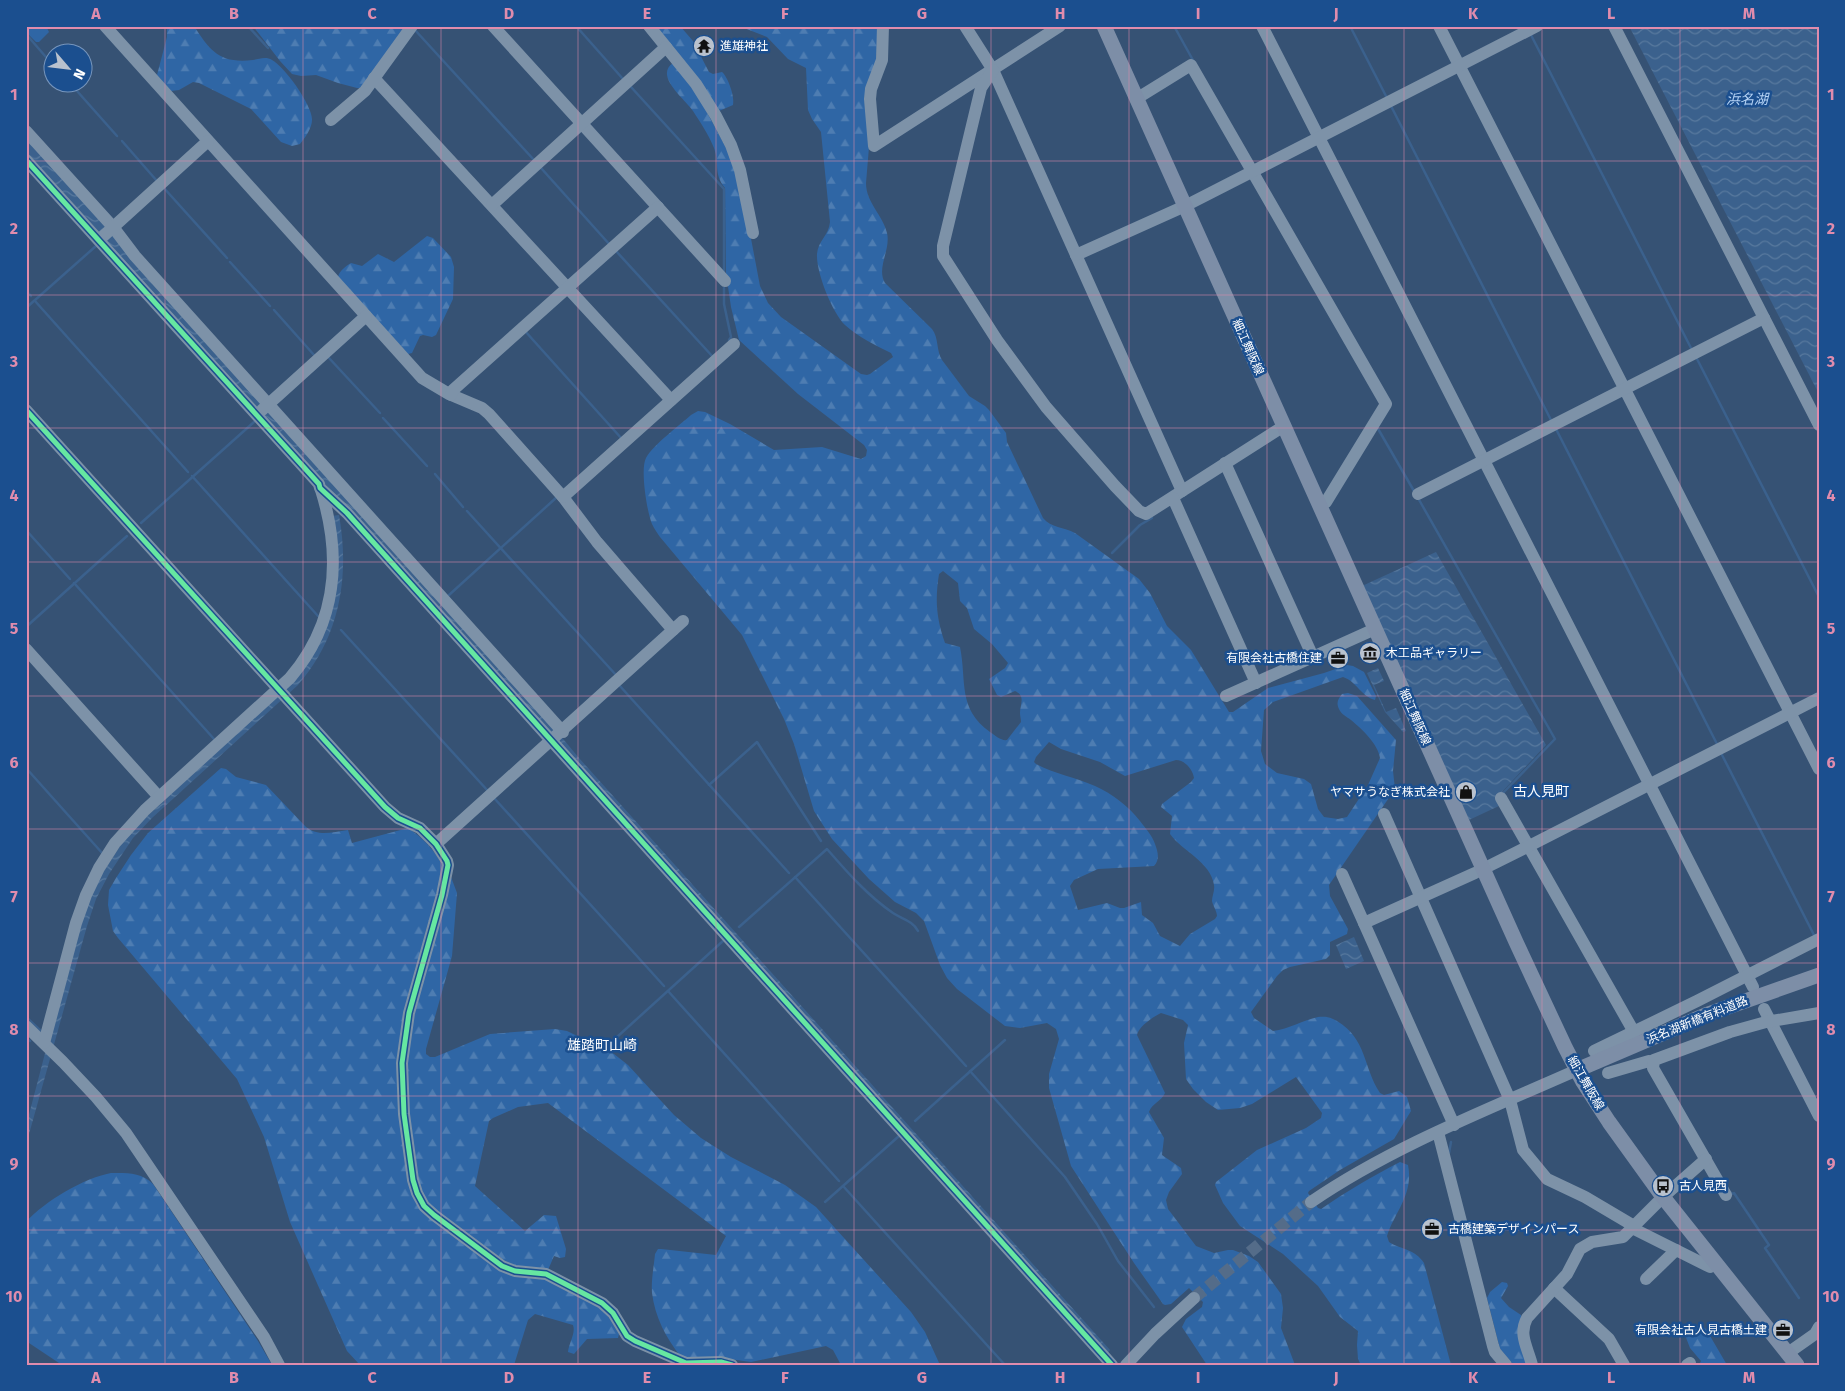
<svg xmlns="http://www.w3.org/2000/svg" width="1845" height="1391" viewBox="0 0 1845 1391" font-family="'Fira Sans','Noto Sans JP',sans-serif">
  <defs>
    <pattern id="forest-firs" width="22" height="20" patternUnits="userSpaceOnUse" patternTransform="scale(1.25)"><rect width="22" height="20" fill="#2f66a5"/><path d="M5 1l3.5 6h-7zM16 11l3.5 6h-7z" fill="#4e7db2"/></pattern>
    <pattern id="water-waves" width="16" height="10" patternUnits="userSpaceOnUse" patternTransform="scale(1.25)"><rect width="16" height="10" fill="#3b618d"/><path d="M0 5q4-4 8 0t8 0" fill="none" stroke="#58799e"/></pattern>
  </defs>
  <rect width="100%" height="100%" fill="#365274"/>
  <path fill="#2f66a5" d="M26,26H46L49,32L39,42H36L26,32Z"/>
  <g fill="url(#forest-firs)" fill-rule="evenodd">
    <path d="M167,26H194C210,51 220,64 253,60C259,59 266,56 272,60C284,66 313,106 312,120C312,128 305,138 300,144L292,146L281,142L251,109L199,83L193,82L179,90L171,91L157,75L167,37Z"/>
    <path d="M253,26H408L360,88H357L338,83L316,75L301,76L292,74L280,61Z"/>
    <path d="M655,26H680L693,41L709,72L713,74L722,72C728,77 735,97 733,105L719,111Z"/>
    <path d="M739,26H879L866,183C866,203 883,215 887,233C891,250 876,268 885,283L932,329C939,338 936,350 942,360L969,396L985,406L989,410L1006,433L1007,442L1043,518C1051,528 1064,527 1075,533L1139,579L1150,593L1167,626L1191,650L1229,712H1233L1268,688L1324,673L1347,665L1353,666L1364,672L1376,696L1375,700C1362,697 1356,681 1343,677L1273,702L1264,710L1261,751L1265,764L1277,773L1304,779L1311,784L1318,809L1324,817L1338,819L1347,817L1368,785L1380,758C1378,744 1362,729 1351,720C1347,717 1341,714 1339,709C1336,703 1338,699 1342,694L1348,693L1357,696L1396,740L1393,771L1395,789L1329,885L1330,896L1348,929L1347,934L1330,942V955L1326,959L1290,967L1283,970L1277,976L1251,1012L1254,1018L1273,1031C1289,1029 1303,1020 1318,1017C1325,1016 1331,1017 1337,1021C1367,1039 1363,1067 1380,1093L1384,1095L1399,1091L1407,1097L1411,1111L1394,1139L1340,1170L1309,1191L1308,1193L1318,1208L1321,1209C1347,1191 1373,1176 1400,1162L1408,1165C1414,1194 1394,1213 1387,1236L1389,1242C1402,1250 1415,1249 1424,1263L1451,1365H1361L1358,1359L1357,1345L1358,1331L1340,1317L1318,1286L1283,1254L1240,1226L1223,1203L1215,1185L1216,1182L1257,1150L1306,1128L1321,1118L1322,1113L1296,1077L1252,1104L1240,1108L1218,1110L1206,1102L1193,1089L1186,1079L1184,1043L1188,1025L1183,1020L1161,1013C1153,1017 1139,1026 1137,1035L1165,1093C1161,1102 1152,1103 1149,1112L1164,1138L1162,1155L1181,1168L1182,1174L1169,1192L1166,1200L1168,1209L1196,1246L1214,1253L1228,1250H1233L1249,1256L1258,1262L1281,1294L1283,1308L1281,1328L1295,1365H1207L1182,1327L1186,1319L1202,1307L1203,1302L1189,1288L1171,1304L1165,1305L1163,1304L1134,1263L1071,1166L1049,1088V1074L1059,1039L1056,1029L1047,1023L1020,1028L1005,1026L957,989L947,978L940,965L924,921L916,913L895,902L869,879L832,839L814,811L794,744L784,719L742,635L660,537C657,533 654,528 652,524C647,512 640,469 646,458C653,445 680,425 691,415L698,411L705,412L730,424L774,450L822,447L861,459L866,456L867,450L864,445L798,394L739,340L731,307L726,273L725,188C713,173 720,164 714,148C709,135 700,122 693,111C685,99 654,76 673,63L693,86L738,170L760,286L768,303L781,317L861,374L867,375L870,374L893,357L891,353C875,345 858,337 845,325C832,312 816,272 817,254C818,241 829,235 830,222L821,132L812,119L808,110L806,68L788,59L767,37ZM943,571L958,583L960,601L967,608L974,629L992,644L1008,663L1005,668L989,679L997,695L1001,697L1015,691C1026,696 1020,704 1020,713C1020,716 1021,719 1021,722L1007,740C1001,741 996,736 990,732C957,708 967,682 960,647L945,643C936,617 935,600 939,574ZM1049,742L1061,749L1100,762L1125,776L1176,760C1185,760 1193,770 1194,778L1191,782L1162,804L1161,807L1172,816L1170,834C1182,851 1211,862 1214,885C1215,891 1212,896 1212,901C1213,906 1217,911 1217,916L1215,919L1190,934L1180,946L1160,936L1153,923L1142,915L1141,902L1124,908H1120L1107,903L1078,910L1070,886L1074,880L1098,869L1154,866C1160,860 1158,852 1155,844C1152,835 1146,829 1140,821C1128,806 1113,794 1095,786C1075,777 1055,774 1036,764L1034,762L1036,757Z"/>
    <path d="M427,236L433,238L451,257L454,267L453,299L436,335L432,337L423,335L420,336L412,353L408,354L338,277C339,271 346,266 351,263L362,266L378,254L394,262Z"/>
    <path d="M221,768L226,769L236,777L266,785L306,827C319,837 332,832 348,830L352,843L408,828C422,837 437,852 444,869L402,1038L414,1194L500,1268L538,1276L601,1305L619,1334L618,1338L587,1339L574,1354L568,1352C569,1343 576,1333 573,1325L535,1314L528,1320L514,1365H360L347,1351L290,1222L264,1137L237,1079L118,938L113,931L108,905L109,890L116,878L131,855L148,833Z"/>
    <path d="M451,877L457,893L452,956L426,1049V1054L430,1057H435L490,1034L555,1029L567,1031L614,1054L628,1065L674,1115L701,1138L731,1157L785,1185L816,1207L911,1312L925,1332L940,1365H841L833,1350L826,1346L751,1362L722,1358L681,1357C666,1338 655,1317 652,1293C651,1280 654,1266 655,1254L658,1249H661L716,1255L726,1236L548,1103L518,1107L493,1118L489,1121L475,1186L525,1231L544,1215L556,1216L566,1249L565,1257L560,1258L554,1256L548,1270L515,1268L426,1204L416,1179L406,1114L408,1038Z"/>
    <path d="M111,1173C127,1173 141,1172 153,1184L258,1341L272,1365H62L26,1341V1222C45,1201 84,1178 111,1173Z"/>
    <path d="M1502,1282L1507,1283L1508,1286L1501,1298L1509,1307L1521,1315L1528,1365H1514L1500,1349L1487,1298L1490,1292Z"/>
    <path d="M1700,1325L1706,1329L1727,1365H1699L1701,1361L1690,1348L1685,1335L1689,1329Z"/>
  </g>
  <g fill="url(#water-waves)">
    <path d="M1629,26H1819V394Z"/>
    <path d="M26,137L559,734L579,758L1110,1350L1107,1354L26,152Z"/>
    <path d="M339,515C350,576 340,637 298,685L152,818L133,838L109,874L96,899L87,926L26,1145V1126L49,1038L80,924L96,883L128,834L293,681L325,628L332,516Z"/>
    <path d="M1436,552L1546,745L1501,793V805L1469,820L1362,586Z"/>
    <path d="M1378,668L1384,681L1374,685L1386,712L1396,708L1406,731L1403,732L1385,712L1367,673Z"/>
    <path d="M1354,937L1364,961L1346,969L1336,945Z"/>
  </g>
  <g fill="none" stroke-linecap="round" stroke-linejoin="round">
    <g stroke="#3b618d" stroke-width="2.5">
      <path d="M248,26L268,48"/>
      <path d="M576,26L623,79"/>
      <path d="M1174,26L1194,62"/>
      <path d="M1350,26L1387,98"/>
      <path d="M415,30L534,160"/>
      <path d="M26,34L52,64"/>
      <path d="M1531,35L1692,350"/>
      <path d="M69,82L117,136"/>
      <path d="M631,87L724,189V272"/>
      <path d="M1391,106L1552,422"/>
      <path d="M122,141L157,181"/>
      <path d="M541,168L610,245"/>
      <path d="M163,187L227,258"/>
      <path d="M616,251L713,357"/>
      <path d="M230,262L270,306"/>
      <path d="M724,288V304L731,337L729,340"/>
      <path d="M26,291L31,296"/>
      <path d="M35,301L188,472"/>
      <path d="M26,308L96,246"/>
      <path d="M274,310L314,355"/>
      <path d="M525,331L622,439"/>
      <path d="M1696,357L1819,597"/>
      <path d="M329,358L380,413"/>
      <path d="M383,418L427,466"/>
      <path d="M1377,427L1414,491"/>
      <path d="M1556,429L1717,744"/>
      <path d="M435,474L463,507"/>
      <path d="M192,476L318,616"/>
      <path d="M1418,498L1555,739L1503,793"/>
      <path d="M467,511L616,675"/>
      <path d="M141,523L254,422"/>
      <path d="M26,530L70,579"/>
      <path d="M1112,553L1140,525L1152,518"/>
      <path d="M74,583L214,739"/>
      <path d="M449,595L557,497"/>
      <path d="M26,627L127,536"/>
      <path d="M341,630L488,791"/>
      <path d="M619,685L789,873"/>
      <path d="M1721,753L1814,935"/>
      <path d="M26,768L103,854"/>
      <path d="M709,785L757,742L821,841"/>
      <path d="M494,798L664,986"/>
      <path d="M795,877L966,1066"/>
      <path d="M739,927L827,849C847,872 868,896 893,913C902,919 913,921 918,931"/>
      <path d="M668,991L839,1181"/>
      <path d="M26,1017L42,1032"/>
      <path d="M617,1037L723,941"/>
      <path d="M26,1038L30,1041"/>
      <path d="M970,1071L1065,1177L1097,1224L1118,1261L1154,1307"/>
      <path d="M915,1121L1005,1040"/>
      <path d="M1449,1153L1451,1142"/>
      <path d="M843,1186L1005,1365"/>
      <path d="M1730,1192L1732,1194L1734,1193L1769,1245L1765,1248L1799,1298"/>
      <path d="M825,1202L899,1136"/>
    </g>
    <path stroke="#546c89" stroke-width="12" stroke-dasharray="12 6" stroke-linecap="butt" d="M1194,1298L1311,1202"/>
    <g stroke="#7d92a8" stroke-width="12">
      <path d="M105,26L422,378L449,394L482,408L489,414L563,497L597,542L673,630"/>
      <path d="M493,26L725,281"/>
      <path d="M649,26L696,84L716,116L731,145L740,170L753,233"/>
      <path d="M883,26L882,60L871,89L870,99L874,146L1060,26"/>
      <path d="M965,26L993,70L1182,491"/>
      <path d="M1262,26L1753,987"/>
      <path d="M1439,26L1819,769"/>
      <path d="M1614,26L1819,425"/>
      <path d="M993,70L981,88L943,246V256L997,340L1046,407L1115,486L1139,511L1146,514L1284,426"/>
      <path d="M374,78L671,400"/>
      <path d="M1136,99L1191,65L1386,404L1326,502L1319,505"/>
      <path d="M331,120L365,91L412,26"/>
      <path d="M26,131L113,227L135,256L563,732"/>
      <path d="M26,160L319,484L320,488L347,513L1112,1365"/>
      <path d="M492,205L666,47"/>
      <path d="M99,240L208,141"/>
      <path d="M1076,255L1185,206L1537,26"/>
      <path d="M451,395L453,390L658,207"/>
      <path d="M26,410L385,807L398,818L420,828L436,844L447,861L448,865L442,895L409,1013L402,1063L404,1114L413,1180L417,1193L424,1206L434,1215L502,1266L515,1271L546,1274L602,1303L613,1313L627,1336L635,1341L686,1363L721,1362L732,1365"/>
      <path d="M262,410L366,316"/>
      <path d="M1225,463L1313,657"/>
      <path d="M1418,494L1764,318"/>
      <path d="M563,497L734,344"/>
      <path d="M1173,498L1256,683"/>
      <path d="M26,649L159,797"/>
      <path d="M1226,696L1375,629"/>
      <path d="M1501,798L1634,1032"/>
      <path d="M1384,814L1510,1100L1523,1150L1547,1179L1585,1197L1634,1226"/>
      <path d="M436,844L683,621"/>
      <path d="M1342,874L1364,923"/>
      <path d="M1764,1009L1819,1116"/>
      <path d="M26,1026L63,1062L96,1097L126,1133L264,1337L279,1365"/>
      <path d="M44,1043L76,923L86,895L99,868L115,843L145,810L290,678C337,623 342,557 321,490"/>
      <path d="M1594,1051L1697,1001L1819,939"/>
      <path d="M1608,1073L1649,1061L1653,1062"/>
      <path d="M1454,1125L1364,923L1475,873L1529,846L1819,698"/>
      <path d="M1438,1132L1493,1346L1495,1352L1506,1365"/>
      <path d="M1726,1195L1653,1068L1654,1060L1730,1032L1766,1022L1819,1013"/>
      <path d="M1311,1202C1393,1146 1487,1110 1577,1070"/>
      <path d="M1632,1228L1710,1267L1715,1263"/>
      <path d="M1646,1279L1676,1250"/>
      <path d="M1554,1288L1609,1339L1624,1365"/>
      <path d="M1788,1353L1815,1334L1819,1327"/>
      <path d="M1126,1365L1155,1334L1194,1298"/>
      <path d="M1532,1365C1528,1348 1518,1335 1527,1318L1567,1274L1580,1249L1592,1242L1623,1237L1663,1197L1706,1159"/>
      <path d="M1687,1365L1690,1363"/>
    </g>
    <g stroke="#7d8ea7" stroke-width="15">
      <path d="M1104,26L1516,942L1565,1047L1583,1082L1609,1122L1663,1197L1797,1365"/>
      <path d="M1577,1070L1708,1014L1819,975"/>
    </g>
    <g stroke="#1b4f8f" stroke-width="8">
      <g id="cycleway">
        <path d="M26,160L319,484L320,488L347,513L1112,1365"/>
        <path d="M26,410L385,807L398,818L420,828L436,844L447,861L448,865L442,895L409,1013L402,1063L404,1114L413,1180L417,1193L424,1206L434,1215L502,1266L515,1271L546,1274L602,1303L613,1313L627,1336L635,1341L686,1363L721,1362L732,1365"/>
      </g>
    </g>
    <use href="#cycleway" stroke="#66e7a1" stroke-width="5"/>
  </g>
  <path fill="none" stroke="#e08cad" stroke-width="1" stroke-opacity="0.55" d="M165,26V1365M303,26V1365M441,26V1365M578,26V1365M716,26V1365M854,26V1365M991,26V1365M1129,26V1365M1267,26V1365M1404,26V1365M1542,26V1365M1680,26V1365M26,161H1819M26,295H1819M26,428H1819M26,562H1819M26,696H1819M26,829H1819M26,963H1819M26,1096H1819M26,1230H1819"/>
  <defs>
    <g id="temple-disc" transform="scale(1.125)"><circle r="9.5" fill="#b9c2ce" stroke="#1b4f8f"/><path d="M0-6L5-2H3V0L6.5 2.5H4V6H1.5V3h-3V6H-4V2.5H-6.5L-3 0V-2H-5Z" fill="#111"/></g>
    <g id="museum-disc" transform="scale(1.125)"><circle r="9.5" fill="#b9c2ce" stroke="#1b4f8f"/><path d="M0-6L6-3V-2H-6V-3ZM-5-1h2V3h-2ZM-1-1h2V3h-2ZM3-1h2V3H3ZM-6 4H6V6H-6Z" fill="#111"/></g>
    <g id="office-disc" transform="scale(1.125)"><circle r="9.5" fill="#b9c2ce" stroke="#1b4f8f"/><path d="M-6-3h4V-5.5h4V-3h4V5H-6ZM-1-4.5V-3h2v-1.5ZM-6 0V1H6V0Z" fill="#111"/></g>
    <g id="shop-disc" transform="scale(1.125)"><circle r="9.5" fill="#b9c2ce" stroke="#1b4f8f"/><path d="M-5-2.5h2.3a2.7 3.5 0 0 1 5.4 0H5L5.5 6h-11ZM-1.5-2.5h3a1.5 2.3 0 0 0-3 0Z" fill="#111"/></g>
    <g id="bus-disc" transform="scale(1.125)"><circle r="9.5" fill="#b9c2ce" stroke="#1b4f8f"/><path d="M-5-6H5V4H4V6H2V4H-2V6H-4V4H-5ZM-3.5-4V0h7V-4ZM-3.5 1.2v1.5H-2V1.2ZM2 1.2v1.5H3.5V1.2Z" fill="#111"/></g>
  </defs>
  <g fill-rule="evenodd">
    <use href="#temple-disc" x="704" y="46"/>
    <use href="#museum-disc" x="1370" y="653"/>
    <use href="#office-disc" x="1338" y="658"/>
    <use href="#shop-disc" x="1466" y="792"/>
    <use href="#bus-disc" x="1663" y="1186"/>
    <use href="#office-disc" x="1432" y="1229"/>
    <use href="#office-disc" x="1783" y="1330"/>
  </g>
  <g text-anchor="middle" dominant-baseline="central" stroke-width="5" stroke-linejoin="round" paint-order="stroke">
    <g font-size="12" fill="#fff" stroke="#1b4f8f" text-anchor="start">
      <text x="720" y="46">進雄神社</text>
      <text x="1386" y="653">木工品ギャラリー</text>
      <text x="1322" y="658" text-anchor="end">有限会社古橋住建</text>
      <text x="1450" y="792" text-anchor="end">ヤマサうなぎ株式会社</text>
      <text x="1679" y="1186">古人見西</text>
      <text x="1448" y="1229">古橋建築デザインパース</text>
      <text x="1767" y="1330" text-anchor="end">有限会社古人見古橋土建</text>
    </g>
    <g font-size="12" fill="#fff" stroke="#1b4f8f">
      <text transform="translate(1248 347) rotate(66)">細江舞阪線</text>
      <text transform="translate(1415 717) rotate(66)">細江舞阪線</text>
      <text transform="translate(1697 1020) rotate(-22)">浜名湖新橋有料道路</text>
      <text transform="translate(1586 1083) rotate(60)">細江舞阪線</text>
    </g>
    <g font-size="14" font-style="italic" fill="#b5d3f5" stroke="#1b4f8f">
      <text x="1747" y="99">浜名湖</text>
    </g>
    <g font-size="14" fill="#fff" stroke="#1b4f8f">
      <text x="1541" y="791">古人見町</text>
      <text x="602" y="1045">雄踏町山崎</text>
    </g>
  </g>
  <rect width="1845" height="1391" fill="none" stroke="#1b4f8f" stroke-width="55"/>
  <g transform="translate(68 68) rotate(118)"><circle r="24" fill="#1b4f8f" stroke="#7695bc"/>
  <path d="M0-4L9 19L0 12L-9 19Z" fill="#b9c2ce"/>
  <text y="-8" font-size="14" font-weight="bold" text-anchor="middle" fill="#ffffff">N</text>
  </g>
  <rect x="28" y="28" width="1790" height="1336" fill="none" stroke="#e08cad" stroke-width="2"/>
  <g font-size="16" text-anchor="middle" font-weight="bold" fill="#e08cad">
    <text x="96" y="19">A</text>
    <text x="234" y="19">B</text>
    <text x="372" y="19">C</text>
    <text x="509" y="19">D</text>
    <text x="647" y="19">E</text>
    <text x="785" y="19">F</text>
    <text x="922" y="19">G</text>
    <text x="1060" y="19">H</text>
    <text x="1198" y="19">I</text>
    <text x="1336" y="19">J</text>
    <text x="1473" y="19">K</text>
    <text x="1611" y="19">L</text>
    <text x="1749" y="19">M</text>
    <text x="14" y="100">1</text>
    <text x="1831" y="100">1</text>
    <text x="14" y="234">2</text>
    <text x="1831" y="234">2</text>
    <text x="14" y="367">3</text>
    <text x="1831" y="367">3</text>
    <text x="14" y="501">4</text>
    <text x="1831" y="501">4</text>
    <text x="14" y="634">5</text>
    <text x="1831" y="634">5</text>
    <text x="14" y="768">6</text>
    <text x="1831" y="768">6</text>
    <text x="14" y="902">7</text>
    <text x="1831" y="902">7</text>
    <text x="14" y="1035">8</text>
    <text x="1831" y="1035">8</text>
    <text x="14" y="1169">9</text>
    <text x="1831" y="1169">9</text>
    <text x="14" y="1302">10</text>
    <text x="1831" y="1302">10</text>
    <text x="96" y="1383">A</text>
    <text x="234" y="1383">B</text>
    <text x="372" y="1383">C</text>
    <text x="509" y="1383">D</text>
    <text x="647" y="1383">E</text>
    <text x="785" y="1383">F</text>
    <text x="922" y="1383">G</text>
    <text x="1060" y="1383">H</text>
    <text x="1198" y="1383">I</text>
    <text x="1336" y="1383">J</text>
    <text x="1473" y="1383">K</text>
    <text x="1611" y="1383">L</text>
    <text x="1749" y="1383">M</text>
  </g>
</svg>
